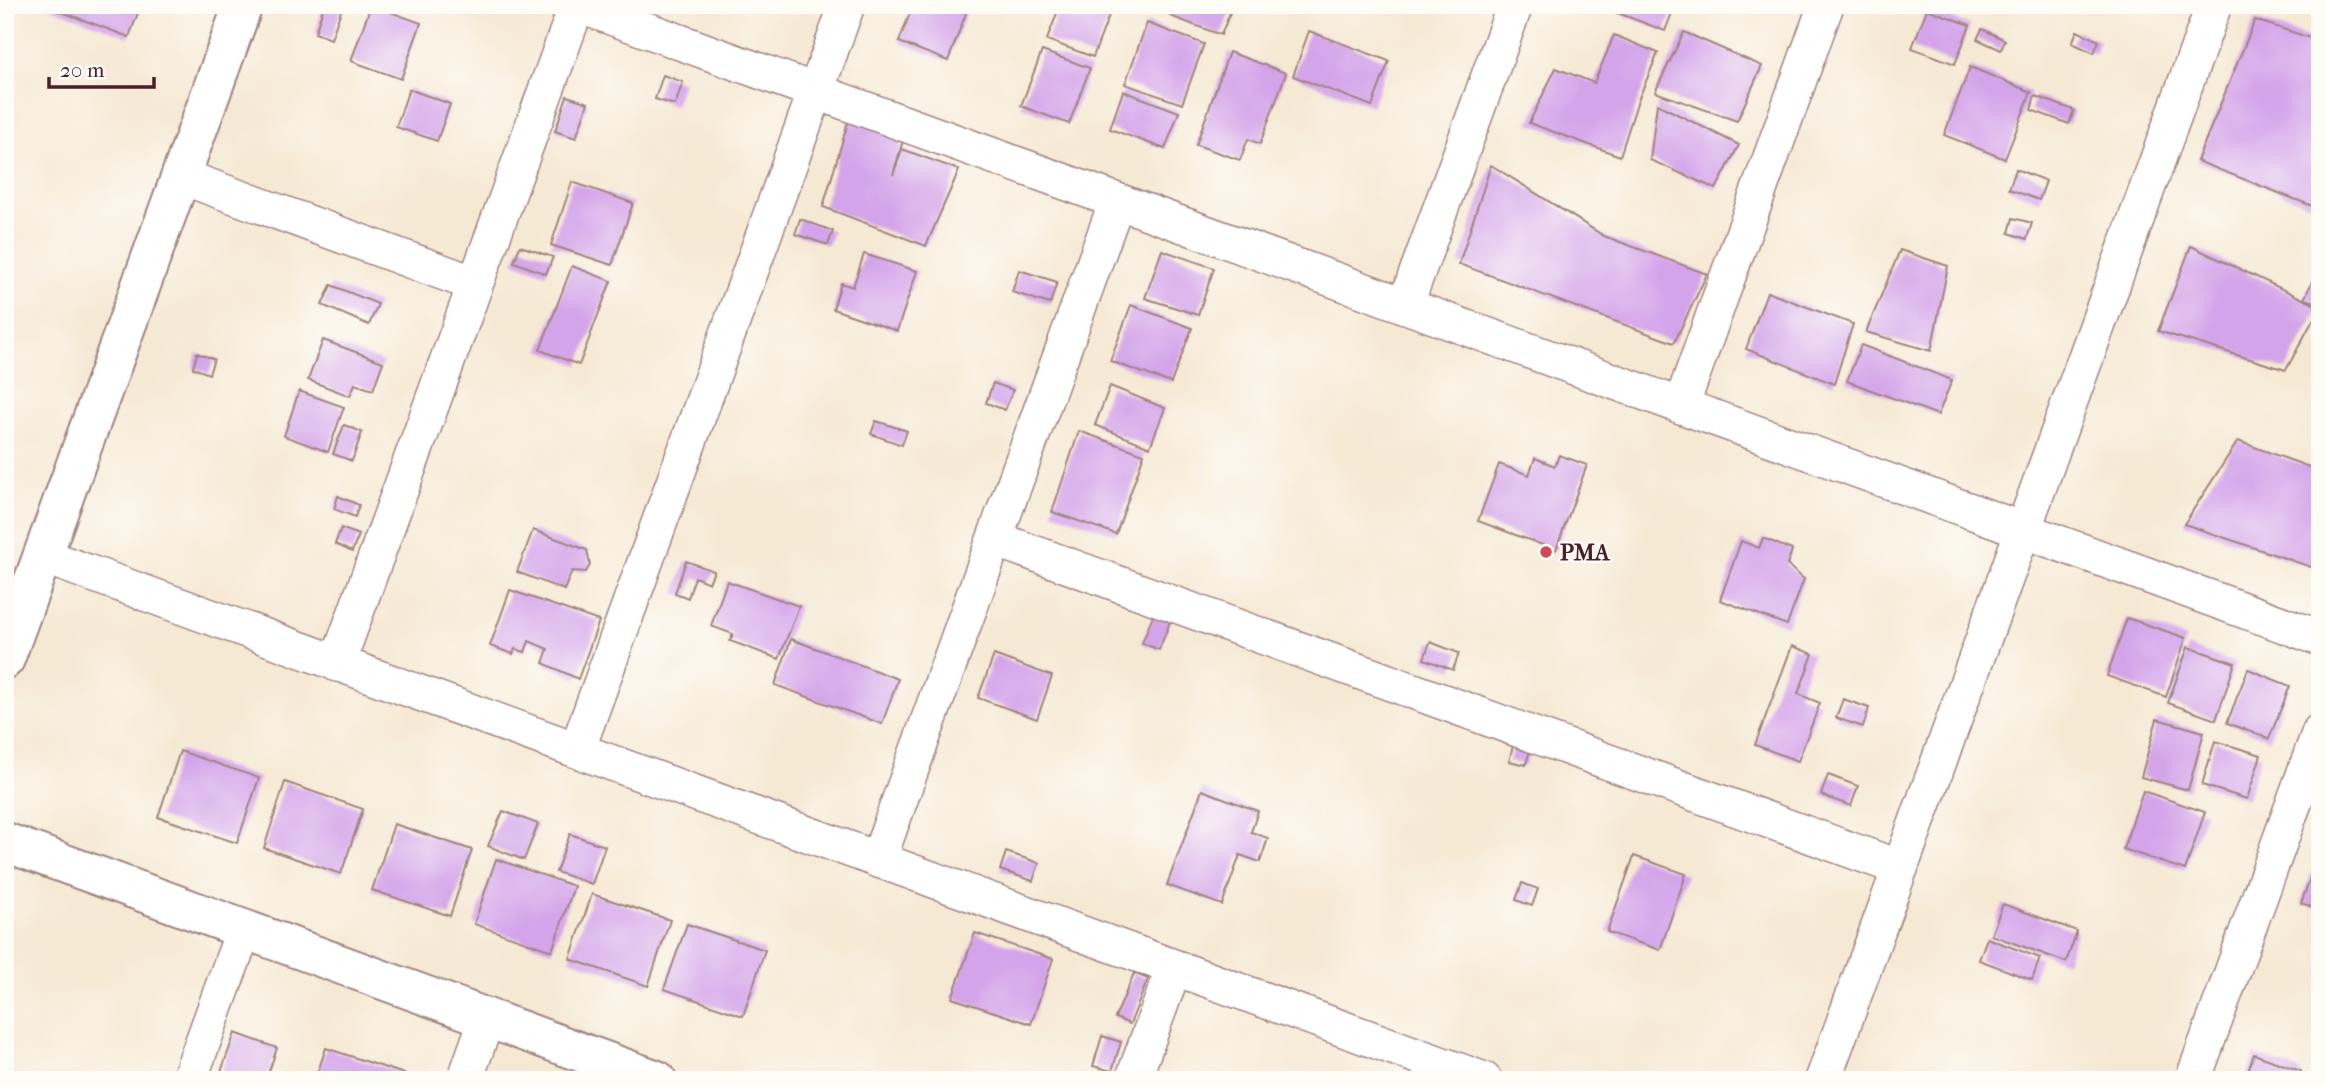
<svg xmlns="http://www.w3.org/2000/svg" width="2325" height="1085" viewBox="0 0 2325 1085" font-family="'IM FELL French Canon',serif">
  <rect width="100%" height="100%" fill="#fdfcf7"/>
  <filter id="ink" filterUnits="userSpaceOnUse"><feTurbulence type="fractalNoise" baseFrequency=".0143" numOctaves="2"/><feDisplacementMap in="SourceGraphic" scale="14" xChannelSelector="R" yChannelSelector="G"/><feConvolveMatrix kernelMatrix="1 2 1 2 8 2 1 2 1" color-interpolation-filters="sRGB"/></filter>
  <filter id="wash" filterUnits="userSpaceOnUse"><feTurbulence type="fractalNoise" baseFrequency=".00686" numOctaves="4" result="noise"/><feDisplacementMap in="SourceGraphic" scale="28" xChannelSelector="R" yChannelSelector="G"/><feGaussianBlur stdDeviation="1.57" result="paint"/><feColorMatrix in="noise" values="0 0 0 0 0 0 0 0 0 0 0 0 0 0 0 0 0 1.4 0 .05"/><feComposite in="paint" operator="in"/></filter>
  <g filter="url(#wash)">
    <rect width="100%" height="100%" fill="#f6e9d4"/>
    <g id="blocks">
      <g fill="#d4a4ea">
        <path d="M43,5H141L129,37Z"/>
        <path d="M324,5H343L331,39L315,33Z"/>
        <path d="M371,5L421,23L401,79L351,61Z"/>
        <path d="M913,5H961L968,8L948,61L899,42Z"/>
        <path d="M1060,5H1100L1111,10L1093,57L1047,40Z"/>
        <path d="M1174,5H1233L1221,35L1170,16Z"/>
        <path d="M1597,5H1675L1665,31Z"/>
        <path d="M1927,9L1970,25L1955,64L1912,48Z"/>
        <path d="M2255,20L2320,41V209L2197,161Z"/>
        <path d="M1147,23L1204,44L1182,104L1125,84Z"/>
        <path d="M1982,29L2005,40L2001,50L1977,39Z"/>
        <path d="M1309,31L1389,61L1372,106L1293,76Z"/>
        <path d="M2077,31L2099,41L2094,53L2072,43Z"/>
        <path d="M1684,32L1762,66L1737,121L1655,92Z"/>
        <path d="M1614,35L1658,53L1638,100L1620,156L1529,123L1556,68L1594,83Z"/>
        <path d="M1042,51L1090,68L1069,124L1021,106Z"/>
        <path d="M1229,52L1286,73L1260,144L1248,139L1240,160L1196,145Z"/>
        <path d="M1970,67L2031,92L2005,159L1944,135Z"/>
        <path d="M663,75L683,82L675,105L655,99Z"/>
        <path d="M409,89L450,104L437,141L396,127Z"/>
        <path d="M1123,91L1179,112L1165,149L1110,129Z"/>
        <path d="M567,96L588,103L576,138L555,131Z"/>
        <path d="M2035,96L2074,110L2069,124L2031,110Z"/>
        <path d="M1657,104L1739,145L1716,189L1650,160Z"/>
        <path d="M849,119L904,137L893,175L902,149L959,170L926,246L823,207Z"/>
        <path d="M1491,165L1604,236L1707,274L1674,343L1459,264Z"/>
        <path d="M2016,169L2046,181L2039,200L2009,189Z"/>
        <path d="M572,182L633,203L612,265L551,245Z"/>
        <path d="M2013,218L2032,223L2027,239L2009,233Z"/>
        <path d="M800,219L833,231L828,245L795,234Z"/>
        <path d="M520,246L553,257L546,274L514,262Z"/>
        <path d="M2191,246L2320,307L2286,370L2158,331Z"/>
        <path d="M1162,250L1214,268L1198,315L1145,298Z"/>
        <path d="M1900,250L1948,266L1931,351L1866,332Z"/>
        <path d="M864,254L917,271L897,331L833,309L841,283L853,287Z"/>
        <path d="M2320,265V303L2304,299Z"/>
        <path d="M572,266L611,281L579,365L540,350Z"/>
        <path d="M1019,270L1057,282L1050,304L1012,292Z"/>
        <path d="M331,285L378,304L369,325L322,305Z"/>
        <path d="M1767,292L1853,324L1834,384L1746,349Z"/>
        <path d="M1131,305L1192,328L1171,383L1110,361Z"/>
        <path d="M323,340L383,362L373,390L355,384L350,396L308,380Z"/>
        <path d="M1861,345L1952,380L1938,415L1847,381Z"/>
        <path d="M197,353L214,359L209,374L193,368Z"/>
        <path d="M993,383L1013,390L1005,410L986,403Z"/>
        <path d="M1110,386L1165,408L1150,447L1095,425Z"/>
        <path d="M299,391L344,407L328,452L284,436Z"/>
        <path d="M876,421L907,431L902,445L871,434Z"/>
        <path d="M344,425L362,432L352,461L333,454Z"/>
        <path d="M1079,431L1144,454L1116,534L1052,512Z"/>
        <path d="M2238,441L2320,471V570L2184,524Z"/>
        <path d="M1559,455L1587,465L1556,550L1478,521L1499,464L1529,475L1535,458L1555,466Z"/>
        <path d="M338,496L359,505L355,517L334,509Z"/>
        <path d="M341,528L359,535L352,552L335,544Z"/>
        <path d="M533,530L587,550L590,565L586,572L572,571L564,590L517,572Z"/>
        <path d="M1763,538L1792,550L1787,565L1804,579L1787,625L1720,600L1741,541L1759,548Z"/>
        <path d="M686,561L714,571L709,583L695,577L688,598L675,593Z"/>
        <path d="M727,581L799,606L779,659L730,641L733,634L711,626Z"/>
        <path d="M510,590L599,621L578,679L543,663L548,649L529,641L525,652L515,649L513,654L490,646Z"/>
        <path d="M1154,613L1171,619L1159,650L1142,643Z"/>
        <path d="M2127,618L2186,638L2166,697L2107,676Z"/>
        <path d="M791,639L898,679L882,724L775,685Z"/>
        <path d="M1430,642L1459,653L1453,670L1424,659Z"/>
        <path d="M1792,646L1813,654L1798,694L1820,703L1798,761L1755,745Z"/>
        <path d="M2188,647L2235,663L2216,720L2168,703Z"/>
        <path d="M994,655L1052,676L1037,719L978,698Z"/>
        <path d="M2248,669L2290,686L2269,739L2227,723Z"/>
        <path d="M1843,699L1869,708L1863,727L1836,718Z"/>
        <path d="M2157,719L2204,732L2188,790L2141,777Z"/>
        <path d="M2215,741L2261,755L2247,799L2202,785Z"/>
        <path d="M1513,746L1530,750L1526,765L1509,761Z"/>
        <path d="M180,751L259,778L237,843L158,817Z"/>
        <path d="M1828,775L1858,786L1851,806L1821,795Z"/>
        <path d="M285,782L363,809L341,874L264,848Z"/>
        <path d="M1202,790L1258,811L1251,832L1268,838L1260,862L1240,855L1222,905L1167,885Z"/>
        <path d="M2143,791L2205,812L2185,870L2123,849Z"/>
        <path d="M503,811L538,824L524,860L488,846Z"/>
        <path d="M394,824L472,850L450,916L372,890Z"/>
        <path d="M570,834L605,846L592,884L556,872Z"/>
        <path d="M2320,851V910L2301,903Z"/>
        <path d="M1006,852L1039,863L1033,881L1000,870Z"/>
        <path d="M1634,856L1686,874L1660,950L1607,932Z"/>
        <path d="M496,859L574,886L552,951L474,924Z"/>
        <path d="M1522,883L1538,889L1532,906L1516,900Z"/>
        <path d="M592,894L670,920L648,986L570,959Z"/>
        <path d="M2003,904L2077,931L2066,962L1991,935Z"/>
        <path d="M687,924L765,950L743,1016L664,989Z"/>
        <path d="M975,933L1053,959L1031,1024L952,998Z"/>
        <path d="M1987,938L2040,958L2032,980L1979,960Z"/>
        <path d="M1134,973L1148,979L1130,1024L1115,1018Z"/>
        <path d="M235,1033L277,1048L266,1080H218Z"/>
        <path d="M1102,1036L1121,1042L1112,1071L1093,1066Z"/>
        <path d="M326,1048L404,1074L402,1080H315Z"/>
        <path d="M2254,1054L2301,1071L2298,1080H2245Z"/>
      </g>
    </g>
  </g>
  <g filter="url(#ink)">
    <use href="#blocks" fill-opacity="0" stroke="#a08480" stroke-width="2"/>
    <g fill="none" stroke-linecap="round" stroke-linejoin="round">
      <g stroke="#a08480" stroke-width="38">
        <g id="street">
          <path d="M578,5L2320,638"/>
          <path d="M180,176L475,284"/>
          <path d="M1405,306L1515,5"/>
          <path d="M1681,406L1826,5"/>
          <path d="M995,539L1900,868"/>
          <path d="M43,556L1484,1080"/>
          <path d="M337,664L577,5"/>
          <path d="M577,750L847,5"/>
          <path d="M878,860L1117,201"/>
          <path d="M189,1080L244,929"/>
          <path d="M465,1080L487,1018"/>
          <path d="M1133,1080L1174,968"/>
          <path d="M1823,1080L2214,5"/>
          <path d="M2193,1080L2320,731"/>
        </g>
      </g>
      <g stroke="#a08480" stroke-width="42">
        <g id="secondary">
          <path d="M5,659L243,5"/>
          <path d="M5,842L657,1080"/>
        </g>
      </g>
      <use href="#street" stroke="#fff" stroke-width="35"/>
      <use href="#secondary" stroke="#fff" stroke-width="38"/>
    </g>
  </g>
  <circle fill="#d1495b" stroke="#fdfcf7" stroke-width="2.5" cx="1546" cy="552" r="7"/>
  <g text-anchor="middle" dominant-baseline="central" stroke-width="5" stroke-linejoin="round" paint-order="stroke">
    <g font-size="23" font-weight="bold" fill="#4a1f2b" stroke="#fdfcf7" text-anchor="start">
      <text x="1560" y="552">PMA</text>
    </g>
  </g>
  <rect width="2325" height="1085" fill="none" stroke="#fdfcf7" stroke-width="28"/>
  <path d="M49 77v10h105v-10" fill="none" stroke="#4a1f2b" stroke-width="3.5"/>
  <text x="60" y="77" font-size="21" fill="#4a1f2b" stroke="#fdfcf7" stroke-width="5" paint-order="stroke">20 m</text>
</svg>
